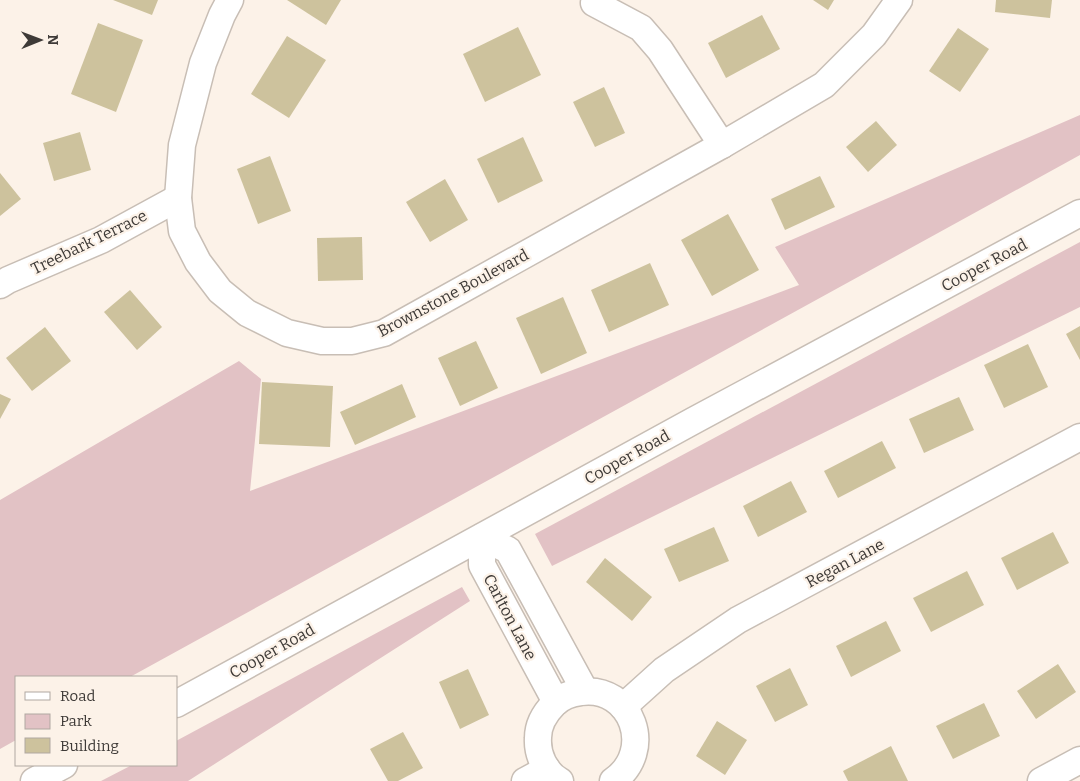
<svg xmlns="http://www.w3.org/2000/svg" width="1080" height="781" viewBox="0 0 1080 781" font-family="Bitter,serif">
  <rect width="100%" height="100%" fill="#fcf2e8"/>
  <g fill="#e2c2c5">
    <path d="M1080,115V155L130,677H16V740L0,749V500L239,361L261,379L250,491L799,285L775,247Z"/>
    <path d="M1080,242V307L552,566L535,534Z"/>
    <path d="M462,587L470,601L188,781H101L132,765H176V741Z"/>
  </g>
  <g fill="#cdc29d">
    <path d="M113,0H158L152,15Z"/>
    <path d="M287,0H341L326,25Z"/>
    <path d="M813,0H834L828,10Z"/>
    <path d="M996,0H1052L1050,18L995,12Z"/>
    <path d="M762,15L780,49L726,78L708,43Z"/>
    <path d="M98,23L143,40L116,112L71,94Z"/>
    <path d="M518,27L541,75L485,102L463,54Z"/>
    <path d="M958,28L989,49L960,92L929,71Z"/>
    <path d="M287,36L326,60L289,118L251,94Z"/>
    <path d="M604,87L625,133L595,147L573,102Z"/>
    <path d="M876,121L897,145L868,172L846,147Z"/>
    <path d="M80,132L91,170L54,181L43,143Z"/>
    <path d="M523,137L543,181L498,203L477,159Z"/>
    <path d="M270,156L291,211L258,224L237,169Z"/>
    <path d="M0,173L21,199L0,216Z"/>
    <path d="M820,176L835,207L785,230L771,199Z"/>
    <path d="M445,179L468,220L430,242L406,202Z"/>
    <path d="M728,214L759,270L712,296L681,240Z"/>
    <path d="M362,237L363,280L318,281L317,238Z"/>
    <path d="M650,263L669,305L609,332L591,290Z"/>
    <path d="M130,290L162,327L137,350L104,312Z"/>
    <path d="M563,297L587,353L541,374L516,318Z"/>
    <path d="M1080,326V360L1066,334Z"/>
    <path d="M45,327L71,361L32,391L6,358Z"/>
    <path d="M476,341L498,388L460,406L438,358Z"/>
    <path d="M1028,344L1048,387L1004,408L984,365Z"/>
    <path d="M262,382L333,386L330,447L259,444Z"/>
    <path d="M402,384L416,417L355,445L340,412Z"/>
    <path d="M0,394L11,399L0,419Z"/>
    <path d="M959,397L974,430L924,453L909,419Z"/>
    <path d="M882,441L896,468L838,498L824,471Z"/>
    <path d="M791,481L807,512L758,537L743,506Z"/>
    <path d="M714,527L729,561L679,582L664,549Z"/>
    <path d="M1053,532L1069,563L1017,590L1001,558Z"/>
    <path d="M605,558L652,597L632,621L586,582Z"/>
    <path d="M967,571L984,605L931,632L913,598Z"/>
    <path d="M886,621L901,651L851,677L836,646Z"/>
    <path d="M1058,664L1076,692L1036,719L1017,691Z"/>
    <path d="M790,668L808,705L775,722L756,686Z"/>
    <path d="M468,669L489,715L460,729L439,682Z"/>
    <path d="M984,703L1000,736L953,759L936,726Z"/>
    <path d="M717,721L747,740L725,775L696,756Z"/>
    <path d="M403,732L423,768L398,781H388L370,749Z"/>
    <path d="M891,746L908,781H848L843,771Z"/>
  </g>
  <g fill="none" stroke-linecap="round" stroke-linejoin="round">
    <g stroke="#c8beb5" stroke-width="29">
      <g id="minor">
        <path d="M230,0L222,15L203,63L182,145L178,198L182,231L198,262L220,291L247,313L287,333L322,341H352L384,333L722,145L824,85L874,35L899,0"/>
        <path d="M594,3L641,28L660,50L722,145"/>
        <path d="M0,285L8,280L101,240L178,198"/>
        <path d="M556,702L482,565V537L508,550L585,691"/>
        <path d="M176,704L693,421L1080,213"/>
        <path d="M623,707L664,670L738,620L1080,437"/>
        <path d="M34,781L64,765"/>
        <path d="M525,781L547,769"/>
        <path d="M560,781C545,773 537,754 538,738C538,725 544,714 554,704C561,697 571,693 581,692C632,685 656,751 613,781"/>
        <path d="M1041,781L1080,760"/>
      </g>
    </g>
    <use href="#minor" stroke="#fff" stroke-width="26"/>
  </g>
  <g text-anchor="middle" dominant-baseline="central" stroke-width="4.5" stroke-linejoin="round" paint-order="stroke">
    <g font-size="16" fill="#3e3a37" stroke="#fcf2e8">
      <text transform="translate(89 242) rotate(-26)">Treebark Terrace</text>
      <text transform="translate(984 265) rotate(-28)">Cooper Road</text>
      <text transform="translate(453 293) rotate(-28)">Brownstone Boulevard</text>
      <text transform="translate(627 457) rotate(-29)">Cooper Road</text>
      <text transform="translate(845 563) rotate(-28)">Regan Lane</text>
      <text transform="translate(510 617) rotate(62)">Carlton Lane</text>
      <text transform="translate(272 651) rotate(-29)">Cooper Road</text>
    </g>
  </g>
  <rect x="15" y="676" width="162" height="90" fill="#fcf2e8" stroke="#b0a8a1"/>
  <rect x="25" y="692" width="25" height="8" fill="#ffffff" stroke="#b0a8a1"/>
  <text x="60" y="701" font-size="15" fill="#3e3a37">Road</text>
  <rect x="25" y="714" width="25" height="15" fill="#e2c2c5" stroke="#b0a8a1"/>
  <text x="60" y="726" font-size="15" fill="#3e3a37">Park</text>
  <rect x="25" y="738" width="25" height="15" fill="#cdc29d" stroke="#b0a8a1"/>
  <text x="60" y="751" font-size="15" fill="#3e3a37">Building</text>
  <g transform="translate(40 40) rotate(89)" stroke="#fcf2e8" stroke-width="4" paint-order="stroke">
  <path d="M0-4L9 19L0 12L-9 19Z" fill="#3e3a37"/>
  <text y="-8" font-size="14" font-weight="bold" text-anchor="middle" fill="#3e3a37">N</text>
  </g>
</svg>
